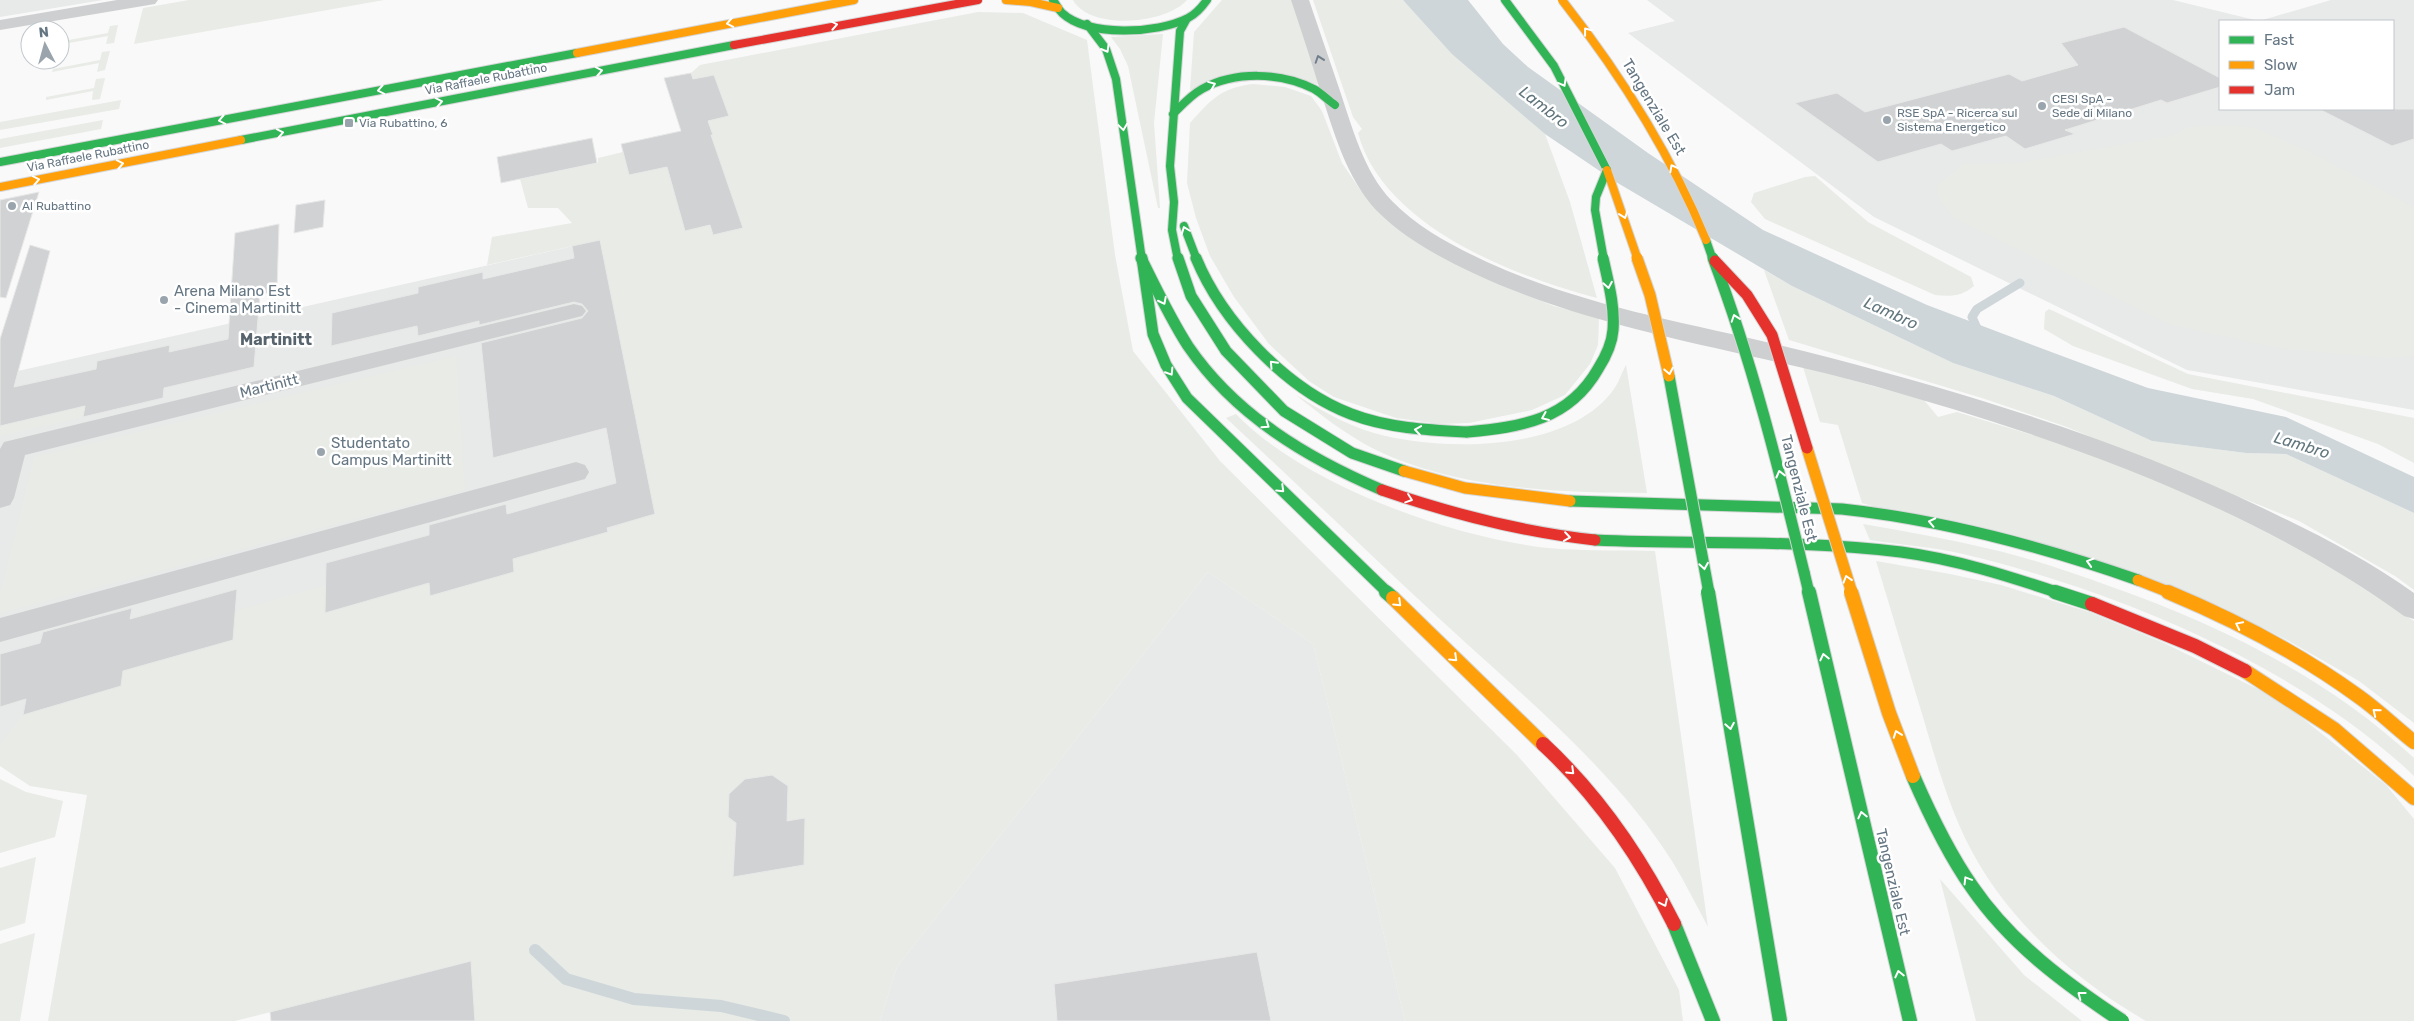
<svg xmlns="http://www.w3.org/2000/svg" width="2414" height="1021" viewBox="0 0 2414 1021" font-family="Rubik,sans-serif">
  <rect width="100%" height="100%" fill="#f9f9f9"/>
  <g fill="#e8e9e9" fill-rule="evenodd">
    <path d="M0,0H103L0,17Z"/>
    <path d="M1647,0H2173L2259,21L2331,0H2414V410L2187,370L1874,217L1628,33L1675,21ZM2220,21H2393V109H2220Z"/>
    <path d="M600,240L665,552L0,750V390L18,371Z"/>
    <path d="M1208,572L1313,644L1405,1021H880L897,967Z"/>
  </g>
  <g fill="#e8ebe6">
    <path d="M189,0H384L134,44L143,8Z"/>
    <path d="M1073,0H1187C1166,24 1090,31 1073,0Z"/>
    <path d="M1222,0H1292L1323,86L1287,75L1190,90L1194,32Z"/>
    <path d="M1313,0H1403L1509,102L1545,134L1570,202L1597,298C1513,276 1383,226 1358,133L1362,129L1353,117Z"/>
    <path d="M978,12L1023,13L1087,40L1115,255L1133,351L1220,461L1517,755L1615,868L1679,990L1683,1021H1405L1313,644L1208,572L897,967L880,1021H475L470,961L235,1021H48L87,795L30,786L0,766V744L23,715L121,686L123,671L233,640L235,611L326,585L325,613L429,583L430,596L514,572L513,559L608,532L624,523L600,240L487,265L492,237L572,223L558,208H528L520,179L598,163V158L623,152L629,175L679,164L671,181L685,230L710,225L713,235L695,139L713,135L708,121L729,116L714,75L693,79L691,73L700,65Z"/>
    <path d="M118,25L114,43L106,44L108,36L63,44V41L108,33L110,26Z"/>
    <path d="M1163,34L1154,123L1160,208H1158L1128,66L1120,49L1111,37Z"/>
    <path d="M110,51L105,70L97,72L99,63L52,72L53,69L100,60L102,52Z"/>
    <path d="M105,78L100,99L92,100L93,91L46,100V97L94,88L96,79Z"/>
    <path d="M1253,84L1285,87L1311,96L1322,111L1342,163L1361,191L1389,220L1513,290L1554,306L1599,318L1598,345L1590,364L1565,395L1532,410L1469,423L1439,424L1396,418L1334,397L1309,381L1269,344L1234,297L1210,256L1196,218L1187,183L1190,123C1211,100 1220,88 1253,84Z"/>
    <path d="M121,100L119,109L0,130V122Z"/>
    <path d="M103,120L101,129L0,148V139Z"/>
    <path d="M2223,125L2255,128L2308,151L2414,207V356L2387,358L2283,349L2171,325L1954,218L1940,201L1936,186L1964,164L2018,163L2174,135L2188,127Z"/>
    <path d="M1815,176L1868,222L1971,277L1974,286C1962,296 1951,297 1935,295L1765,219L1751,202L1754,193L1805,177Z"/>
    <path d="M1764,270L1792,286L1953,363L2054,396L2152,441L2246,453L2286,454L2414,513V590L2395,576L2299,521L2064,426L1982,398L1789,340Z"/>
    <path d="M2049,309L2188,374L2414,418V463L2378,444L2253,399L2192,389L2073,346L2044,329L2045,312Z"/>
    <path d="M456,356L465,490L0,613V595L34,457Z"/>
    <path d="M1626,365L1647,493C1559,493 1455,489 1374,449C1345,434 1321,415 1296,395C1321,410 1346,425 1374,433C1441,452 1569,453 1614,389C1619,382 1622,372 1626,365Z"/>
    <path d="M1803,367L1924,400L1938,417L1957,412L2059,443L2133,469L2210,502L2295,544L2414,621V723L2359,681L2287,640L2220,606L1862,503L1838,425L1820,422Z"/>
    <path d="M85,406L83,417L0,436V426Z"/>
    <path d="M1236,414C1304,486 1462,542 1560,549C1592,551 1624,550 1655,551L1708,927C1696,905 1685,882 1672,861C1613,767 1510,685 1429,609C1361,546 1294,481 1226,418Z"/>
    <path d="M1863,524C1905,531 1948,539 1990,549C2030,558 2070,572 2109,586C2220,625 2327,677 2414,758V776C2301,667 2115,590 1963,554C1933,547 1901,545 1870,540Z"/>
    <path d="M1876,561L1950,574L2001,585L2089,612L2164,643L2278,699L2386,785L2414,819V1021H2146C2072,978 2003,917 1965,838C1947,800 1935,758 1923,717C1907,665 1892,613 1876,561Z"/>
    <path d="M0,779L26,792L63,801L55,837L0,853Z"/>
    <path d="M36,857L25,923L0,931V868Z"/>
    <path d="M1940,879L2024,975L2082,1021H1976Z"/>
    <path d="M35,933L20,1021H0V944Z"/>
  </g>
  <path fill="#ced6d9" d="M1403,0H1468L1503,44L1528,67L1648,153L1763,230L1927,305L2054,353L2148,388L2286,417L2414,477V513L2286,454L2246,453L2152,441L2054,396L1953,363L1792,286L1616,182L1545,134L1452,54Z"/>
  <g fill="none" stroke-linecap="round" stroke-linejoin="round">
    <path stroke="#ced6d9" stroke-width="9" d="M1980,335L1972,317L1977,309L2020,283"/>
    <path stroke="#ced6d9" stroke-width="12" d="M535,950L566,979L634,999L721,1006L784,1021"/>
  </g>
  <g fill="#d0d2d3" stroke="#e8e8e8">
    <path d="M2124,27L2220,78V87L2167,103L2161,100L2065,130L2075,134L2025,149L2006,136L1952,151L1941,144L1878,162L1795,103L1837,93L1865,112L2009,74L2022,81L2078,65L2061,43Z"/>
    <path d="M691,73L693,79L714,75L729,116L708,121L713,135H711L743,228L713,235L710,225L685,231L667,167L629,175L621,144L681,131L664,78Z"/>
    <path d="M2319,109H2414V139L2392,146Z"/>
    <path d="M592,138L597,163L501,183L497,157Z"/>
    <path d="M39,192L6,298L0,297V200Z"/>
    <path d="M325,200L323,227L294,233L296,205Z"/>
    <path d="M279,224L277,291L260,295L254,367L164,388L163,398L83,417L85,406L0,426V339L30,245L50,251L14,387L96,369L97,361L170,345L169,352L228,339L235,233Z"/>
    <path d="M600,240L655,514L607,528L608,532L513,559L514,572L430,596L429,583L325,613L326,563L429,535V525L506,504L507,514L616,483L606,428L493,458L481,343L582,318L588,311L582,304L574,302L479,325V321L418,336L417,326L331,346L332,313L418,293V287L483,272V279L574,258L572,246Z"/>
    <path d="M237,589L233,640L123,671L121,686L23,715L26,699L0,707V654L40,643L43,632L132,608L130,619Z"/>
    <path d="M772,775L788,786L787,821L805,818L804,865L733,877L736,823L728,817L729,794L745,779Z"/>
    <path d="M1257,952L1271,1021H1057L1054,984Z"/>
    <path d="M471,961L475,1021H271L270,1012Z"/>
  </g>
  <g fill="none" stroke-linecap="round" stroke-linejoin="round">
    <g stroke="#d5d6d7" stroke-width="10">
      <g id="fast-far2">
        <path d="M1053,0C1056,4 1058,9 1062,13C1088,37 1157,34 1188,18C1196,14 1202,7 1207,0"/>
        <path d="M1505,0L1554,66L1607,170"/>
        <path d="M1087,24L1106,49L1116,79L1142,260"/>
        <path d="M1173,114C1182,105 1191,95 1202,89C1235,71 1280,72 1314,89C1321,93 1328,100 1335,105"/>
        <path d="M241,140L734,45"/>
        <path d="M0,162L577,53"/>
        <path d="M1184,226L1197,260"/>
        <path d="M1178,260L1172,230L1174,202L1170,166L1180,31L1186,20"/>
      </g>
    </g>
    <g stroke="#d5d6d7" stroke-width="13">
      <g id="fast-far1">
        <path d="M1141,258C1156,288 1170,318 1188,346C1235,415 1307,458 1382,490"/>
        <path d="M1142,258L1153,334L1166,365L1187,398L1388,593"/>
        <path d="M1178,258L1191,296L1226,351L1284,411L1352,453L1404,471"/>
        <path d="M1196,258C1222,321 1286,389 1351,414C1387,428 1428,430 1467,432"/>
        <path d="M1570,501L1842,509C1944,520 2041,546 2138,580"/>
        <path d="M1595,540C1697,545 1800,539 1901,552C1955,559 2008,576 2059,593"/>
        <path d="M1804,572L1809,593"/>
      </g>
    </g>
    <g stroke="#d5d6d7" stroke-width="16">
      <g id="fast">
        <path d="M1386,592L1393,598"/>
        <path d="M1809,592L1910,1021"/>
        <path d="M2055,592L2092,604"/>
        <path d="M1674,924L1713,1021"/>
      </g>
    </g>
    <g stroke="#d5d6d7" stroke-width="10">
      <g id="slow-far2">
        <path d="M1006,0L1031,2L1058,8"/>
        <path d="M577,53L854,0"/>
        <path d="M0,187L241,140"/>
      </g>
    </g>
    <g stroke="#d5d6d7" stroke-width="13">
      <g id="slow-far1">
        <path d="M1404,471L1465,488L1570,501"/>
        <path d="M2138,580L2171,593"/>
      </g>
    </g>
    <g stroke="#d5d6d7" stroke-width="16">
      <g id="slow">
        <path d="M2168,592C2235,620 2299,653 2358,696C2378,710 2395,727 2414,742"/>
        <path d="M1393,598L1543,744"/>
        <path d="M2245,671L2334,729L2414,798"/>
      </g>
    </g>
    <g stroke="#d5d6d7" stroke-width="10">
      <path id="jam-far2" d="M734,45L978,0"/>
    </g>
    <g stroke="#d5d6d7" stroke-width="13">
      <path id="jam-far1" d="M1382,490C1452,514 1521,532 1595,540"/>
    </g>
    <g stroke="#d5d6d7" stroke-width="16">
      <g id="jam">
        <path d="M2092,604L2195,646L2245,671"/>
        <path d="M1543,744C1599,796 1640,856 1674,924"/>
      </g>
    </g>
    <g fill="#cecfd0" fill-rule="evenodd">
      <path d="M117,0H158L155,4L149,5L0,30V20Z"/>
      <path d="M1291,0H1309C1319,29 1329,59 1339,88C1352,126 1363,171 1392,201C1418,228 1453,246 1487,262C1596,312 1716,327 1831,358C1983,398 2134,445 2275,514C2323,537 2371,562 2414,593V619L2404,616C2251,505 2055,437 1874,386C1741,349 1599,332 1473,273C1439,257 1404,238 1377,211C1346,178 1334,132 1320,90C1311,60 1301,30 1291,0Z"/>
      <path d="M574,304L582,306L586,311L582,316L25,455L14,498L10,505L0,508V449L4,442Z"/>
      <path d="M576,462L585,465L589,472L585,479L0,642V618Z"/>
    </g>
    <use href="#fast-far2" stroke="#30b455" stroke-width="8"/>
    <use href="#fast-far1" stroke="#30b455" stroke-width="11"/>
    <use href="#fast" stroke="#30b455" stroke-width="14"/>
    <use href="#slow-far2" stroke="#ff9f0a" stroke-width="8"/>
    <use href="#slow-far1" stroke="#ff9f0a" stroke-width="11"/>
    <use href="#slow" stroke="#ff9f0a" stroke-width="14"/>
    <use href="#jam-far2" stroke="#e5322d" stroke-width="8"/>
    <use href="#jam-far1" stroke="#e5322d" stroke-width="11"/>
    <use href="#jam" stroke="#e5322d" stroke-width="14"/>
    <g stroke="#d5d6d6" stroke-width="10" stroke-linecap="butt">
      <g id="fast-bridge-far2">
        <path d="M1706,240L1713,260"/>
        <path d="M1604,260L1595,210L1596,197L1607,170"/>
      </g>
    </g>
    <g stroke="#d5d6d6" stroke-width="13" stroke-linecap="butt">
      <g id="fast-bridge-far1">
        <path d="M1713,258C1752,361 1778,466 1804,572"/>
        <path d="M1669,376L1709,593"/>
        <path d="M1467,432C1521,427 1569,420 1598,369C1605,358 1612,344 1613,330C1615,306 1608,281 1603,258"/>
      </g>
    </g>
    <g stroke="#d5d6d6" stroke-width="16" stroke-linecap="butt">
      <g id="fast-bridge">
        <path d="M1708,592L1780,1021"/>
        <path d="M1913,776C1930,815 1948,853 1972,887C2011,944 2066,984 2122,1021"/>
      </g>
    </g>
    <g stroke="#d5d6d6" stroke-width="10" stroke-linecap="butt">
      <g id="slow-bridge-far2">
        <path d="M1562,0C1621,75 1670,152 1706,240"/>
        <path d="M1607,170L1638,260"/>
      </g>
    </g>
    <g stroke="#d5d6d6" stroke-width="13" stroke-linecap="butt">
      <g id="slow-bridge-far1">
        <path d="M1637,258L1650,295L1669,376"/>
        <path d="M1807,448L1852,593"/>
      </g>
    </g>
    <g stroke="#d5d6d6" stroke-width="16" stroke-linecap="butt">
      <path id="slow-bridge" d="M1851,592L1889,713L1913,776"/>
    </g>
    <g stroke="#d5d6d6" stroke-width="13" stroke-linecap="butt">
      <path id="jam-bridge" d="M1715,261L1747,295L1772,335L1807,448"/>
    </g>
    <use href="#fast-bridge-far2" stroke="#30b455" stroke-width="8"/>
    <use href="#fast-bridge-far1" stroke="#30b455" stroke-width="11"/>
    <use href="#fast-bridge" stroke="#30b455" stroke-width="14"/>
    <use href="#slow-bridge-far2" stroke="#ff9f0a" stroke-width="8"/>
    <use href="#slow-bridge-far1" stroke="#ff9f0a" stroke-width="11"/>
    <use href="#slow-bridge" stroke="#ff9f0a" stroke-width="14"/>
    <use href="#jam-bridge" stroke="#e5322d" stroke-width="11"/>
  </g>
  <defs><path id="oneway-chevron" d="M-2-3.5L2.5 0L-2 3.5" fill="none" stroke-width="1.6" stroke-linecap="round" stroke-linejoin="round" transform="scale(1.25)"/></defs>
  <g stroke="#fff">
    <use href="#oneway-chevron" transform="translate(730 23) rotate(169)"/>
    <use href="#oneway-chevron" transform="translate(834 25) rotate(-11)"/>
    <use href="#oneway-chevron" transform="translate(1587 31) rotate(-128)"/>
    <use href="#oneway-chevron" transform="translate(1106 49) rotate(60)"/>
    <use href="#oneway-chevron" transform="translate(599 71) rotate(-11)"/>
    <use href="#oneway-chevron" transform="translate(1563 83) rotate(61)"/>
    <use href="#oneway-chevron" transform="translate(1212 85) rotate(-22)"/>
    <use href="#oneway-chevron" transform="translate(381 90) rotate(169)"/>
    <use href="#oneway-chevron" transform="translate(439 102) rotate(-11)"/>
    <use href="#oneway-chevron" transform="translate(222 120) rotate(169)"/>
    <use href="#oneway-chevron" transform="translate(1123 127) rotate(82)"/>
    <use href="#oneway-chevron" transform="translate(280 133) rotate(-11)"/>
    <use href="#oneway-chevron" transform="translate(120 164) rotate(-11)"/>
    <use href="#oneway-chevron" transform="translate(1673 168) rotate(-118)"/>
    <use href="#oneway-chevron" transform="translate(36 180) rotate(-11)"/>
    <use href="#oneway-chevron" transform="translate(1624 215) rotate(70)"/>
    <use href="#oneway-chevron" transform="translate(1185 230) rotate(-111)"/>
    <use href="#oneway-chevron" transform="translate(1608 285) rotate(80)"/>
    <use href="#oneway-chevron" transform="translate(1163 301) rotate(63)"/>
    <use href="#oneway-chevron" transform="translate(1735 318) rotate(-109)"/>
    <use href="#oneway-chevron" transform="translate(1273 364) rotate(-133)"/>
    <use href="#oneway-chevron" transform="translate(1669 371) rotate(79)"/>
    <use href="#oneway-chevron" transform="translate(1170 372) rotate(58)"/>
    <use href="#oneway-chevron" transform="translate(1545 417) rotate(157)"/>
    <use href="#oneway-chevron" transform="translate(1266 425) rotate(35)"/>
    <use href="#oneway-chevron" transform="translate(1418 430) rotate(-172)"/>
    <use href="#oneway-chevron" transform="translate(1780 474) rotate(-104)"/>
    <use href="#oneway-chevron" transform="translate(1281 489) rotate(44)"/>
    <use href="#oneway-chevron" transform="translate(1409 499) rotate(19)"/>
    <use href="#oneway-chevron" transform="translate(1932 522) rotate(-168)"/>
    <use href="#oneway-chevron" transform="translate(1567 537) rotate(8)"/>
    <use href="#oneway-chevron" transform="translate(2090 562) rotate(-163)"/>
    <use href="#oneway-chevron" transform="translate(1704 566) rotate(81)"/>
    <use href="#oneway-chevron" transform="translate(1847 579) rotate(-107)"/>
    <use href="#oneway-chevron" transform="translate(1398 603) rotate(44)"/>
    <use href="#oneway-chevron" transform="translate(2239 625) rotate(-154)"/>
    <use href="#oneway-chevron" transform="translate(1824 657) rotate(-103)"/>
    <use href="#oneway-chevron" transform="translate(1454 658) rotate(44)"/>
    <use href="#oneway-chevron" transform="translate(2376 712) rotate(-141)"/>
    <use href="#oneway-chevron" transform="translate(1730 726) rotate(80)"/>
    <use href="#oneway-chevron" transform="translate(1897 734) rotate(-110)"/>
    <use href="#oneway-chevron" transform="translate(1571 771) rotate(44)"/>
    <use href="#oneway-chevron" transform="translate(1862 815) rotate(-103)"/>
    <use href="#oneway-chevron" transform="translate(1967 880) rotate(-121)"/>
    <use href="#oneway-chevron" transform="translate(1664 903) rotate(65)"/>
    <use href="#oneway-chevron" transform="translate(1899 974) rotate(-103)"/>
    <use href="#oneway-chevron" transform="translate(2081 995) rotate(-143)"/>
  </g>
  <use stroke="#707f8b" href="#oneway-chevron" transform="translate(1319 59) rotate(-109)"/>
  <g fill="#99a4ac" stroke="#fff" stroke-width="2">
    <circle cx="2042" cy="106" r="5"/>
    <circle cx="1887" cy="120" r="5"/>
    <rect x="344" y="118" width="10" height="10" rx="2.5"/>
    <circle cx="12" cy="206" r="5"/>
    <circle cx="164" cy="300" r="5"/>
    <circle cx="321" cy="452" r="5"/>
  </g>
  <g text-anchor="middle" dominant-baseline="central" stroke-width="5" stroke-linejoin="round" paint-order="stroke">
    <g font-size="12" fill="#657683" stroke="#fff">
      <text transform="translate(486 79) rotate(-11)">Via Raffaele Rubattino</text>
      <text transform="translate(88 156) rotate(-11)">Via Raffaele Rubattino</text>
    </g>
    <g font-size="12" fill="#657683" stroke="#fff" text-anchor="start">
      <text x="2052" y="99">CESI SpA -<tspan x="2052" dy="14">Sede di Milano</tspan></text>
      <text x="1897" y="113">RSE SpA - Ricerca sul<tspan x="1897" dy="14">Sistema Energetico</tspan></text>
      <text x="359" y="123">Via Rubattino, 6</text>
      <text x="22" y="206">Al Rubattino</text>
    </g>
    <g font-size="15" fill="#657683" stroke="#fff">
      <text transform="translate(1654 107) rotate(59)">Tangenziale Est</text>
      <text transform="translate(269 386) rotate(-14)">Martinitt</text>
      <text transform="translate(1799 488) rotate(76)">Tangenziale Est</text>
      <text transform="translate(1893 882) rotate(77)">Tangenziale Est</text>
    </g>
    <g font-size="15" fill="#657683" stroke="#fff" text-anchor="start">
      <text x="174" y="291">Arena Milano Est<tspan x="174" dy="17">- Cinema Martinitt</tspan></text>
      <text x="331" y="443">Studentato<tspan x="331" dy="17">Campus Martinitt</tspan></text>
    </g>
    <g font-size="16" font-style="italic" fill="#60757c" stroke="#fff">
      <text transform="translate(1544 107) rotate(38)">Lambro</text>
      <text transform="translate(1891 313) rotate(24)">Lambro</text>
      <text transform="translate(2302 445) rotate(17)">Lambro</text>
    </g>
    <g font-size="16" font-weight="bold" fill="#57646e" stroke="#fff">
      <text x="276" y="339">Martinitt</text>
    </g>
  </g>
  <rect x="2219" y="20" width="175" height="90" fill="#ffffff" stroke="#c1c8cd"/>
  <rect x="2229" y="36" width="25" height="8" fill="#30b455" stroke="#c1c8cd"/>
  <text x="2264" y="45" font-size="15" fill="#657683">Fast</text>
  <rect x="2229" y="61" width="25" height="8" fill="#ff9f0a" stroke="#c1c8cd"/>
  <text x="2264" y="70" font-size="15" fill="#657683">Slow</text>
  <rect x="2229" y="86" width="25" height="8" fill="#e5322d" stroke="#c1c8cd"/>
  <text x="2264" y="95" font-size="15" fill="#657683">Jam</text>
  <g transform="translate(45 45) rotate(354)"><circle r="24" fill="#ffffff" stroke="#c1c8cd"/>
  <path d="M0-4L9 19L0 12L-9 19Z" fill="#99a4ac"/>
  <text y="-8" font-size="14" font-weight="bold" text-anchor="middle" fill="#657683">N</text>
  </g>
</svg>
